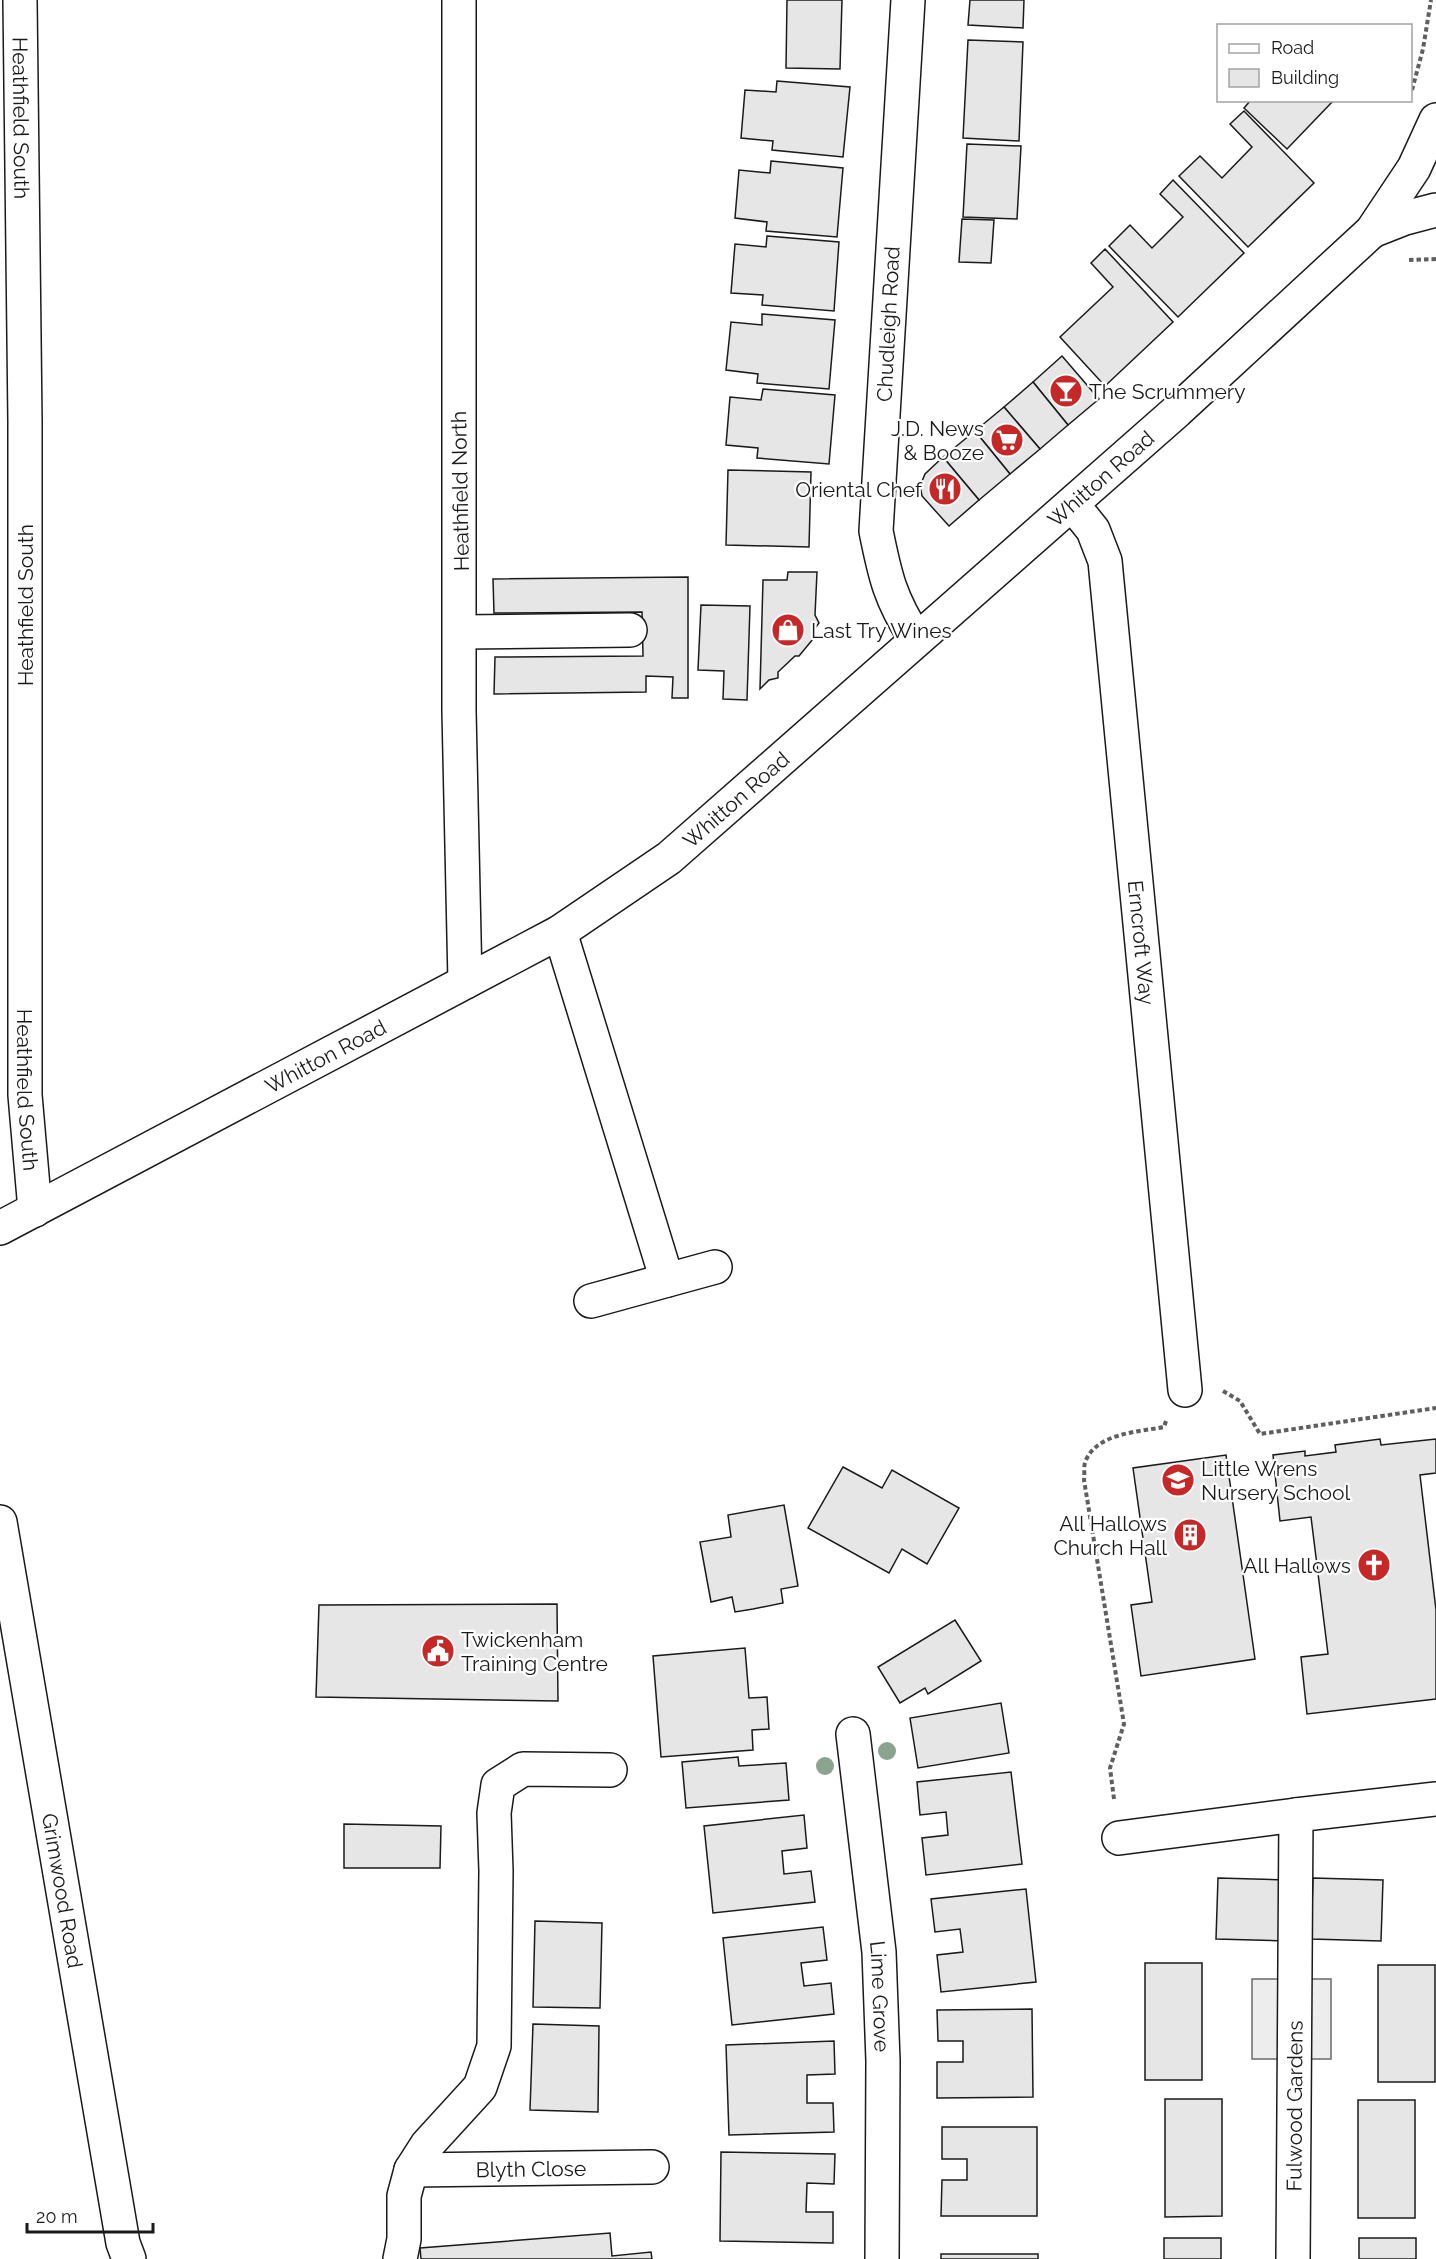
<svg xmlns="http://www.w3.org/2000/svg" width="1436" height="2259" viewBox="0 0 1436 2259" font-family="Raleway,sans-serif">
  <rect width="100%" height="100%" fill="#fff"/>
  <rect fill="#ededed" stroke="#6a6a6a" stroke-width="1.5" x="1252" y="1979" width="79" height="80"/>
  <g fill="#e6e6e6" stroke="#1a1a1a" stroke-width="1.5">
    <path d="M787,0H842L840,69L786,68Z"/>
    <path d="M970,0H1024L1023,28L968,25Z"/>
    <path d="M968,40L1023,42L1019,141L963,138Z"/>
    <path d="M777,81L850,87L843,157L772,150L773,141L741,138L745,90L776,92Z"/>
    <path d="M1251,100H1334L1287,149L1244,108Z"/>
    <path d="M1244,111L1314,183L1248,247L1179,176L1200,156L1222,178L1252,147L1230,124Z"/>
    <path d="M967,144L1021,146L1017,219L963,217Z"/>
    <path d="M771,161L843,168L837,237L766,231L767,222L735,218L739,170L770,173Z"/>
    <path d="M1173,180L1244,253L1178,317L1109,246L1130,225L1152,248L1183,217L1160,194Z"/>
    <path d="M962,219L994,220L991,263L959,262Z"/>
    <path d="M767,236L839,242L834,311L762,305L763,295L731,293L735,244L766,247Z"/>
    <path d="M1105,249L1173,322L1105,386L1060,337L1113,287L1091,263Z"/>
    <path d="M762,314L835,320L829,389L757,383L758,374L726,370L731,322L762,325Z"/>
    <path d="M1062,356L1099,399L1068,425L1033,382Z"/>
    <path d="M1033,382L1068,425L1040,449L1004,407Z"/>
    <path d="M763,389L835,395L829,464L757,458L758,448L726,445L730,397L761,400Z"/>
    <path d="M1004,407L1040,449L1010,474L975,431Z"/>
    <path d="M975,431L1010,474L979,500L943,457Z"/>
    <path d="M943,457L979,500L949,526L922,496L920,486L925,474Z"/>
    <path d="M728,470L811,472L809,547L726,545Z"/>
    <path d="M788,572H817L815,615L819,623L813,631V639L799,656H795L778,672V678L769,680L760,689L763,580H787Z"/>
    <path d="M688,577V698H672L673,677L646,676V692L494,694L495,657L643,656L642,612L494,613L493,579Z"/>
    <path d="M701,605L750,606L747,700L723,699L724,671L698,670Z"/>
    <path d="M1380,1439L1381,1445L1436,1439V1473L1420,1475L1436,1610V1699L1307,1714L1301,1657L1328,1654L1311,1517L1280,1521L1273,1455L1305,1451V1456L1336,1452L1335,1445Z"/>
    <path d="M1226,1455L1255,1659L1141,1676L1131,1605L1152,1602L1133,1468Z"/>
    <path d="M843,1467L882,1488L892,1470L959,1508L927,1564L902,1549L889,1573L808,1528Z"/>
    <path d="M784,1505L798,1586L781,1589L783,1603L753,1609L735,1612L732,1597L711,1602L700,1542L731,1537L728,1515Z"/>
    <path d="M557,1604L558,1701L316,1697L319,1605Z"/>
    <path d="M955,1620L981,1661L928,1694L925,1688L900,1703L878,1667Z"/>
    <path d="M745,1648L749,1698L767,1697L769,1729L752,1730L753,1750L661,1757L653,1656Z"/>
    <path d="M1001,1703L1009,1753L918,1768L910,1718Z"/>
    <path d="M738,1757L739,1766L786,1763L789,1800L686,1808L682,1762Z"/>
    <path d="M1011,1772L1022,1864L926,1875L922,1838L948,1835L946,1812L920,1815L917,1782Z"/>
    <path d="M804,1815L807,1848L782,1851L784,1874L811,1871L815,1902L713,1913L704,1826Z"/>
    <path d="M344,1824L441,1826L440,1868H344Z"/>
    <path d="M1218,1878L1287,1880L1285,1941L1216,1939Z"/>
    <path d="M1313,1878L1383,1880L1381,1941L1311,1939Z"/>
    <path d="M1026,1889L1036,1982L941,1992L937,1955L963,1952L960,1929L935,1932L931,1899Z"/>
    <path d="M535,1921L602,1923L600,2008L533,2007Z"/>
    <path d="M823,1927L827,1960L801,1963L804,1986L831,1983L834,2014L732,2025L723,1938Z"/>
    <rect x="1145" y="1963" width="57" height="117"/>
    <rect x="1378" y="1965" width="57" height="117"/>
    <path d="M1032,2009L1033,2097L937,2098V2062H963V2041H938L937,2010Z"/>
    <path d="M533,2024L599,2026L598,2112L530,2110Z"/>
    <path d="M834,2041L835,2074L807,2075V2103H833L834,2132L729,2135L726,2045Z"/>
    <path d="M1165,2099H1222V2216L1165,2217Z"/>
    <rect x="1358" y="2100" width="57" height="118"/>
    <path d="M942,2127H1037V2216H941L942,2180H967V2159H942Z"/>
    <path d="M721,2152L835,2154L834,2184L807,2183L806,2212H833V2243L720,2241Z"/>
    <path d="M610,2233L612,2256L651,2252L652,2259H421L420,2248Z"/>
    <rect x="1164" y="2238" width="57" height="21"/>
    <rect x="1359" y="2238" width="57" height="21"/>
    <rect x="941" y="2254" width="97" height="5"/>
  </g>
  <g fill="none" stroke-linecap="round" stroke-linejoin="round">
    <g stroke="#1a1a1a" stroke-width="36">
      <g id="minor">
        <path id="s1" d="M20,0L25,422V1095L35,1210"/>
        <path d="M459,0V711L465,982"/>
        <path d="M908,0L876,531C885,576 890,599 916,639"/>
        <path id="s2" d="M1072,504L1093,530L1105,561L1185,1390"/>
        <path d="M461,632L630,630"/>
        <path d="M560,932L667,1280"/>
        <path d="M591,1301L715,1267"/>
        <path id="s3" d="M0,1522L123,2243L129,2259"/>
        <path id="s4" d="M853,1734L879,1952L883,2061L882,2259"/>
        <path d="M1119,1838L1296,1815"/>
        <path id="s5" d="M411,2170L652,2167"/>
        <path d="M400,2259L404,2239V2196L411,2170L427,2145L480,2087L494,2046L496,1871L494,1813L498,1785L523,1769L610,1770"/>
        <path id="s6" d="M1293,2259L1296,1815L1436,1799"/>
      </g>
    </g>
    <g stroke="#1a1a1a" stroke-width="36">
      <g id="major">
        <path d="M1372,231L1405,218L1436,210"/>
        <path id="s7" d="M0,1228L560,932L669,858L1177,411L1372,231L1414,168L1436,120"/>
      </g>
    </g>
    <g stroke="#5f5f5f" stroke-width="4" stroke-dasharray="4.5 3" stroke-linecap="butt">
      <path d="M1412,90L1423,49L1431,0"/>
      <path d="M1409,260L1436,259"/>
      <path d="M1223,1391L1240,1401L1260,1434L1436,1408"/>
      <path d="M1114,1799L1110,1768L1124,1724L1084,1480C1085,1474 1083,1465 1086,1460C1098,1433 1138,1432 1164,1427L1166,1421"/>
    </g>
    <use href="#minor" stroke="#fff" stroke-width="33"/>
    <use href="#major" stroke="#fff" stroke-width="33"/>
  </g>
  <g fill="#8aa48f">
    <circle cx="887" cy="1751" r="9"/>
    <circle cx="825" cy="1766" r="9"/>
  </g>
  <defs>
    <g id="bar-disc" transform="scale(1.725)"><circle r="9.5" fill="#c62828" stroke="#fff"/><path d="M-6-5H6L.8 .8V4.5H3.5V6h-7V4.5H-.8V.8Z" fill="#fff"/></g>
    <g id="supermarket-disc" transform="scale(1.725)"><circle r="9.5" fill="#c62828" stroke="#fff"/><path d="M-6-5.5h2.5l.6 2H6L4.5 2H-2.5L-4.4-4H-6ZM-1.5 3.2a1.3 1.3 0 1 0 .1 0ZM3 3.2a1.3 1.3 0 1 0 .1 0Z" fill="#fff"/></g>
    <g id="restaurant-disc" transform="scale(1.725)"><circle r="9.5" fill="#c62828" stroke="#fff"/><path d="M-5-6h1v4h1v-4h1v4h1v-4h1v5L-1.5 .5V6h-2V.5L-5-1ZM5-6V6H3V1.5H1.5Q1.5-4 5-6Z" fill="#fff"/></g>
    <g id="shop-disc" transform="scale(1.725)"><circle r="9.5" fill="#c62828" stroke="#fff"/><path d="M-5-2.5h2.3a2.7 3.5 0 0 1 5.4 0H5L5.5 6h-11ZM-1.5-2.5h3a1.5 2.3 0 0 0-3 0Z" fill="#fff"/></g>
    <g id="school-disc" transform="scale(1.725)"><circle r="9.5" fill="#c62828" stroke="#fff"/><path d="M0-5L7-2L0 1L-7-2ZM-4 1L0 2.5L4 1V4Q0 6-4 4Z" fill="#fff"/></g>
    <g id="building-disc" transform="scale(1.725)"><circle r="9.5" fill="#c62828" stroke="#fff"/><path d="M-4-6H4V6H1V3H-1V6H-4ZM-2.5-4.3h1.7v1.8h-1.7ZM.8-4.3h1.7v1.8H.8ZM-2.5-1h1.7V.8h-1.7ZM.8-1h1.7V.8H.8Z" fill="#fff"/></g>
    <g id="church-disc" transform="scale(1.725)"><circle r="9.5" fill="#c62828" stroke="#fff"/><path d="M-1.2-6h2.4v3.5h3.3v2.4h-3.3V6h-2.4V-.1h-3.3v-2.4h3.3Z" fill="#fff"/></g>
    <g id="civic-disc" transform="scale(1.725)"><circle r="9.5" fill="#c62828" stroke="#fff"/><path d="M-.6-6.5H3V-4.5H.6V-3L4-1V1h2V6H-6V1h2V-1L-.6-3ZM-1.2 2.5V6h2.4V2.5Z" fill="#fff"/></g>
  </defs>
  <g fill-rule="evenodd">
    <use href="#bar-disc" x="1066" y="391"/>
    <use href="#supermarket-disc" x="1007" y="440"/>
    <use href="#restaurant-disc" x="945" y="489"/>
    <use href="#shop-disc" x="788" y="630"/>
    <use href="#school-disc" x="1178" y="1480"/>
    <use href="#building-disc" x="1190" y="1535"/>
    <use href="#church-disc" x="1374" y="1565"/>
    <use href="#civic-disc" x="438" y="1651"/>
  </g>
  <g text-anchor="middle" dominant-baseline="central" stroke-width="4.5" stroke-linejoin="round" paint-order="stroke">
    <g font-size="21" fill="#1a1a1a" stroke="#fff">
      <text stroke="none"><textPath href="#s1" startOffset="118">Heathfield South</textPath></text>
      <text transform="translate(888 324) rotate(-87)">Chudleigh Road</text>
      <text stroke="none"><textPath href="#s7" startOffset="1340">Whitton Road</textPath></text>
      <text transform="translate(460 491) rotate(-91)">Heathfield North</text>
      <text transform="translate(25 605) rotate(-90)">Heathfield South</text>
      <text stroke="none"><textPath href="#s7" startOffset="854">Whitton Road</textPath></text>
      <text stroke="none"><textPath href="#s2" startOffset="450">Erncroft Way</textPath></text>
      <text stroke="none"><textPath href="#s7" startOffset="368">Whitton Road</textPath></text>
      <text stroke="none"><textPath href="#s1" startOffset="1090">Heathfield South</textPath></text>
      <text stroke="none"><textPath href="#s3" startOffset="374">Grimwood Road</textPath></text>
      <text stroke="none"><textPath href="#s4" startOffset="264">Lime Grove</textPath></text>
      <text stroke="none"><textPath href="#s6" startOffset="153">Fulwood Gardens</textPath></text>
      <text stroke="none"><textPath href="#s5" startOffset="120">Blyth Close</textPath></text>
    </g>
    <g font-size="21" fill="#1a1a1a" stroke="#fff" text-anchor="start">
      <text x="1089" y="391">The Scrummery</text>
      <text x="984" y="428" text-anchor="end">J.D. News<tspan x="984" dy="24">&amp; Booze</tspan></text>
      <text x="922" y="489" text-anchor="end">Oriental Chef</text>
      <text x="811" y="630">Last Try Wines</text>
      <text x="1201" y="1468">Little Wrens<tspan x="1201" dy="24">Nursery School</tspan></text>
      <text x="1167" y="1523" text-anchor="end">All Hallows<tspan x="1167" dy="24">Church Hall</tspan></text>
      <text x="1351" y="1565" text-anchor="end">All Hallows</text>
      <text x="461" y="1639">Twickenham<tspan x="461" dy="24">Training Centre</tspan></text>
    </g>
  </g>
  <rect x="1217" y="24" width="195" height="78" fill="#ffffff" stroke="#a3a3a3" stroke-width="1.5"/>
  <rect x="1229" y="44" width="30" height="9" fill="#ffffff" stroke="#a3a3a3" stroke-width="1.5"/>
  <text x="1271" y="54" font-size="18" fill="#1a1a1a">Road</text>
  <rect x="1229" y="69" width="30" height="18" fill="#e6e6e6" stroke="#a3a3a3" stroke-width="1.5"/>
  <text x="1271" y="84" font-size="18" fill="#1a1a1a">Building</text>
  <path d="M27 2223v9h126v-9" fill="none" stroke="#1a1a1a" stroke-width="3"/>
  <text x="36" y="2223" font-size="18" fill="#1a1a1a" stroke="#ffffff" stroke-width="4.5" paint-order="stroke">20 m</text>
</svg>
